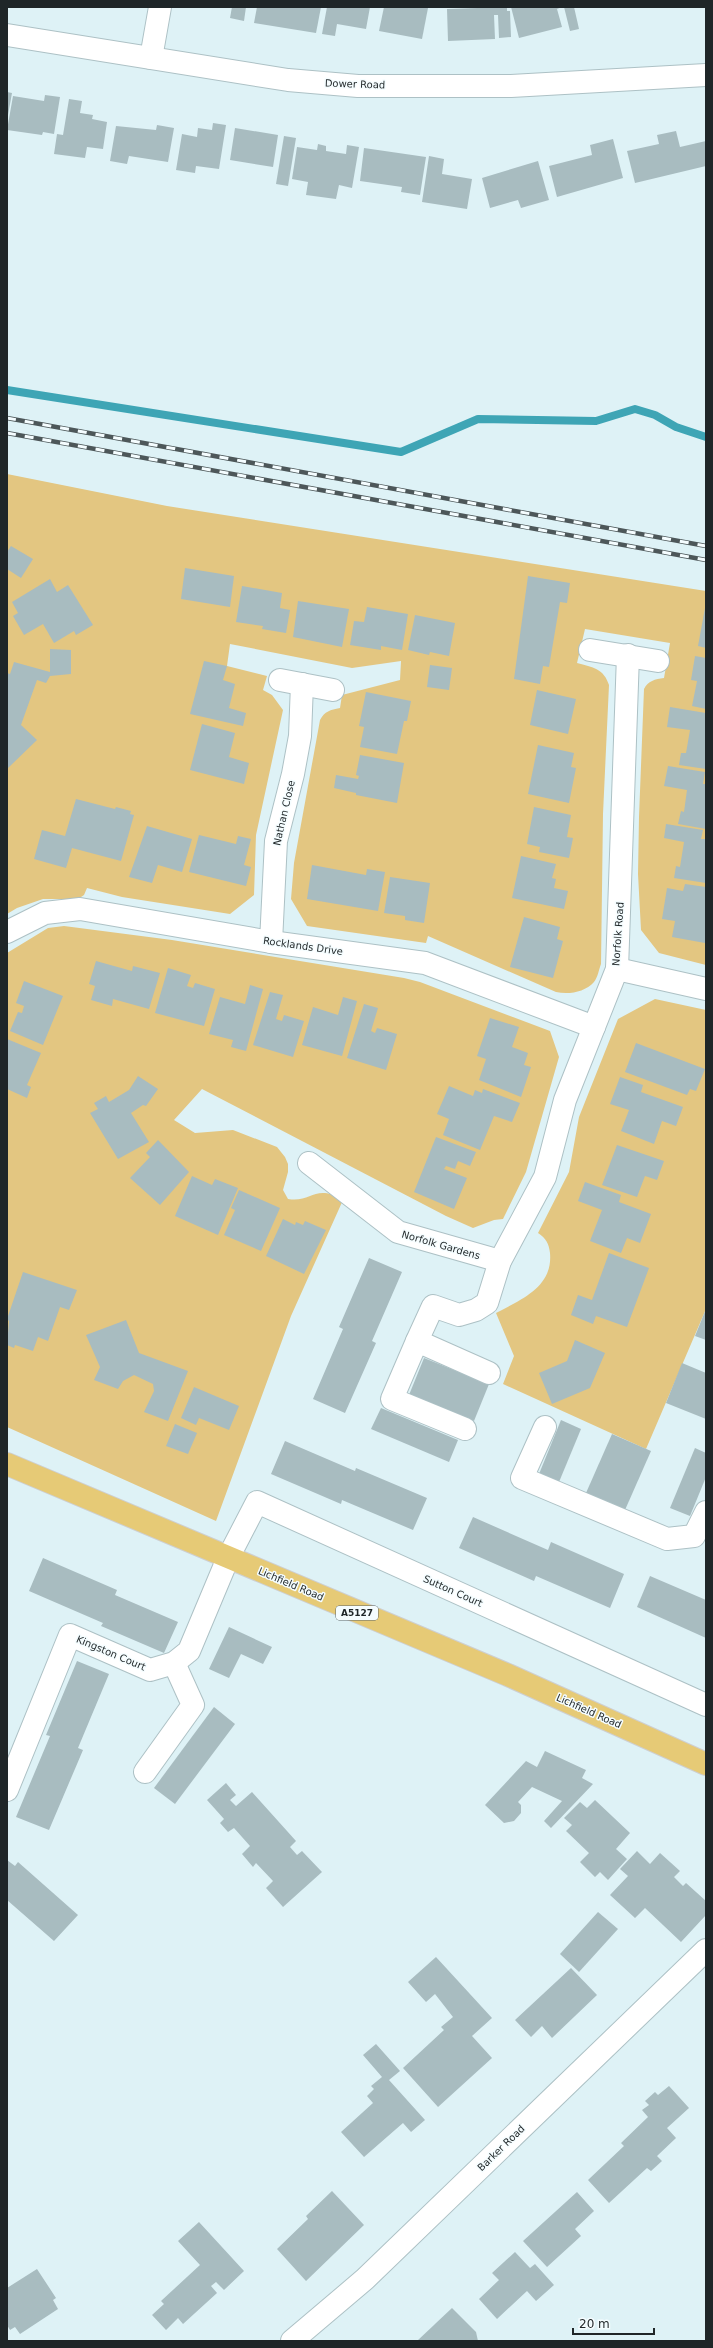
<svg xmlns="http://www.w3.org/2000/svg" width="713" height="2348" viewBox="0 0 713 2348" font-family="'DejaVu Sans',sans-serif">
  <rect width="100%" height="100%" fill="#def2f6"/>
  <g fill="#e3c681">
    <path d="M7,474L167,506L706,591V965L659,953L641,930L638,874L639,817L644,689C648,681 655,679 664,678L670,643L585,629L577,663C593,667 604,669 609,685L603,814L601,964C599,969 598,977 594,982C585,992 569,995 556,992L428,936L426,943L307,926L291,899L294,863L320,720C325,711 330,710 340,708L342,695L400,680L401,661L352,668L230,644L227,666L267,676L263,690L272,695L283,710L256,835L254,895L230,914L122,897L87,888L84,895L78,899H43L17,908L7,914Z"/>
    <path d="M64,926L172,940L404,978L420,982L550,1031L559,1057L526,1172L503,1219L494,1220L473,1228L446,1216L202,1089L174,1120L195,1133L233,1130L277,1147L285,1157L288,1164V1172L283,1190L288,1199C312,1203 315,1183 343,1200L291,1316L216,1521L7,1427V953L48,928Z"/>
    <path d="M655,999L706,1010V1309L646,1449L503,1384L514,1356L496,1313C522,1299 553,1287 550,1253C549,1244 546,1238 538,1233L569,1172L579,1117L618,1019Z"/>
  </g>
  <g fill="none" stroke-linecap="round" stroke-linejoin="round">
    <path stroke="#3ea5b5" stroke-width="8" d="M7,390L401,452L478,419L596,421L635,409L655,415L676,427L706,437"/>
  </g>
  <g fill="#a8bcc0">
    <path d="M232,7H246L244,21L230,18Z"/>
    <path d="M257,7H321L316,33L254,23Z"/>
    <path d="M327,7H370L366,29L337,24L335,36L322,34Z"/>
    <path d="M384,7L428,8L422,39L379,31Z"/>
    <path d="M507,7V11H510L511,37L499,38L498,15H494L495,39L448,41L447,9Z"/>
    <path d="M511,7H562L557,9L562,27L519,38Z"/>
    <path d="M564,7H574L579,29L570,31Z"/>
    <path d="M7,92L12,93L8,115H7Z"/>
    <path d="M45,95L60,97L54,134L43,132L42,135L7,130L13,96L44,101Z"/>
    <path d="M69,99L82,101L80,113L93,115L92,119L107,122L103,149L87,147L85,158L54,154L57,134L63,135Z"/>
    <path d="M213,123L226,125L219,169L196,166L195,173L176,170L182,134L197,137L198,128L212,130Z"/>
    <path d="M157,125L174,128L168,162L129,156L127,164L110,161L116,126L156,130Z"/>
    <path d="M235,128L278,135L273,167L230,160Z"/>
    <path d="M676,131L680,147L706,141V166L635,183L627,151L659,144L657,135Z"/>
    <path d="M284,136L296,138L288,186L276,184Z"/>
    <path d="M613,139L623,178L557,197L549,166L592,155L590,145Z"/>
    <path d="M318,144L326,146V151L346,154L347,145L359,147L352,188L339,185L336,199L306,195L308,182L292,179L297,147L317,150Z"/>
    <path d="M364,148L426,157L420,195L401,192L402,187L360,181Z"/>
    <path d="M429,156L444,159L442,174L472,179L467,209L422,202Z"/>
    <path d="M538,161L549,200L521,208L518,200L490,208L482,178Z"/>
    <path d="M11,546L33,559L21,578L7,569V552Z"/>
    <path d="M185,568L234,576L230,607L181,599Z"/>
    <path d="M528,576L570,583L567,603L560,602L549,667L543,666L540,684L514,679Z"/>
    <path d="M50,579L57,592L68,585L93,625L76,635L74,631L54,643L43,624L24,635L13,616L18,613L12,602Z"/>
    <path d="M242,586L282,593L280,608L290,610L286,633L262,629L263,626L236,622Z"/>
    <path d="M298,601L349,609L342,647L293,637Z"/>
    <path d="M367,607L408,614L402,650L381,646V650L350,645L354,621L364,622Z"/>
    <path d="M705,608H706V648L698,646Z"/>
    <path d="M415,615L455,623L449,656L430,652L429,655L408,650Z"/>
    <path d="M50,649L71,650V674L50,676L46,683L37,680L21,725L37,740L7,769V673L10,674L14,662L50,672Z"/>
    <path d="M695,656L706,658V709L692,706L697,681L691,680Z"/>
    <path d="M204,661L227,666L223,680L235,684L229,708L246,713L243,726L190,714Z"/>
    <path d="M430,665L452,668L449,690L427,687Z"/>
    <path d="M537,690L576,699L568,734L530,725Z"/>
    <path d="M366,692L411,701L407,721H404L397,754L360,747L364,727L359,726Z"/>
    <path d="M670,707L706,713V769L679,765L681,753H686L690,730L667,727Z"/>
    <path d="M202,724L235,733L229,757L249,763L244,784L190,770Z"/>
    <path d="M538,745L574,753L571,767L576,768L569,803L528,794Z"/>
    <path d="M360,755L404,763L397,803L356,795V793L334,788L336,775L358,779L359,776L356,775Z"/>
    <path d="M668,766L705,772L703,784H706V829L678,824L681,811L684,812L687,790L664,786Z"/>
    <path d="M76,799L115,809L116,807L131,811L130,814L134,815L121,861L72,848L66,868L34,859L42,830L65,836Z"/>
    <path d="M534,807L571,815L567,837L573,838L569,858L539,852L540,847L527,844Z"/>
    <path d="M666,824L703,830L701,839H706V883L674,878L676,866L680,867L684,842L664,838Z"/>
    <path d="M147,826L192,839L182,872L158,865L152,883L129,877Z"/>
    <path d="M199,835L236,844L238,836L251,839L244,865L251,867L246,886L189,872Z"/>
    <path d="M521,856L556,864L552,878L556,879L554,888L568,891L564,909L512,898Z"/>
    <path d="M312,865L366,875L367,869L385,872L378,911L307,899Z"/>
    <path d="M390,877L430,883L424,923L405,920V916L384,913Z"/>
    <path d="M685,884L706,887L705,943L672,937L675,921L662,919L667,888L683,891Z"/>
    <path d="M524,917L560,927L557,939L563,941L553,978L510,967Z"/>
    <path d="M96,961L132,971L133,966L160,973L149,1009L113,999L112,1006L91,1000L95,986L89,984Z"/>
    <path d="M168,968L191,975L187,986L193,988L195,983L215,989L204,1026L155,1013Z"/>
    <path d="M24,981L63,996L43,1045L10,1031L18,1012L22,1013L24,1006L16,1003Z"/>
    <path d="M250,985L263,989L246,1051L231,1047L233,1040L209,1034L220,997L245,1004Z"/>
    <path d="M270,992L283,995L276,1019L282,1021L284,1015L304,1021L293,1057L253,1045Z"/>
    <path d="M343,997L357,1001L342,1056L302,1045L313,1007L338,1015Z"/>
    <path d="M364,1004L378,1008L371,1031L375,1033L377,1028L397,1034L386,1070L347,1058Z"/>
    <path d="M490,1018L519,1027L512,1047L528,1053L524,1065L531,1067L521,1097L479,1080L486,1059L477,1056Z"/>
    <path d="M7,1039L41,1053L27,1085L31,1087L27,1098L7,1089Z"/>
    <path d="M636,1043L705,1069L696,1091L690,1089L687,1095L625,1072Z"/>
    <path d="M138,1076L158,1089L146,1106L143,1105L131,1113L149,1142L118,1159L90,1113L98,1109L94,1103L106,1096L109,1102L129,1090Z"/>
    <path d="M620,1077L643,1085L641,1092L683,1107L676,1126L662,1121L654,1144L621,1131L629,1110L610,1104Z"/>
    <path d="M449,1086L473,1096L475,1090L482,1093L483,1089L520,1103L512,1122L494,1116L480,1150L443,1135L449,1119L437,1114Z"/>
    <path d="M436,1137L476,1152L470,1166L458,1161L455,1169L446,1166L444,1169L467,1178L454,1209L414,1192Z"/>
    <path d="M158,1140L189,1172L160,1205L130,1178L150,1157L146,1153Z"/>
    <path d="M617,1145L664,1161L657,1180L645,1176L637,1197L602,1185Z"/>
    <path d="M192,1176L212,1185L215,1179L238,1188L218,1235L175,1216Z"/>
    <path d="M585,1182L621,1195L619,1202L651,1214L640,1243L627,1238L621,1253L590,1241L602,1210L578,1201Z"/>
    <path d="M239,1190L280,1208L261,1251L224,1235L235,1210L231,1208Z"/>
    <path d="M283,1219L295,1225L296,1222L303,1225L305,1221L326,1230L304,1274L266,1256Z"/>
    <path d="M609,1253L649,1268L627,1327L596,1316L593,1324L571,1315L578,1295L592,1300Z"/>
    <path d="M369,1258L402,1272L372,1341L376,1343L345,1413L313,1399L343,1329L339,1327Z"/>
    <path d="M23,1272L77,1290L69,1310L60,1307L48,1341L38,1337L33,1351L15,1345L14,1348L7,1345L9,1321L7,1319Z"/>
    <path d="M706,1309V1340L695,1336Z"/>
    <path d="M126,1320L139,1353L188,1371L168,1421L144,1412L154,1391L153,1384L134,1375L123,1381L118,1389L94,1380L100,1367L86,1335Z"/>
    <path d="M575,1340L605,1353L590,1388L552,1404L539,1373L567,1361Z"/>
    <path d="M424,1358L489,1384L474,1421L409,1395Z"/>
    <path d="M682,1363L706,1373V1419L666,1403Z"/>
    <path d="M194,1387L239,1406L229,1430L199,1418L196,1425L181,1418Z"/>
    <path d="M381,1408L458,1440L449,1462L371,1429Z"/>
    <path d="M561,1420L581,1429L559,1482L539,1474Z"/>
    <path d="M175,1424L197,1433L188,1454L166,1446Z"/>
    <path d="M612,1434L651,1451L625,1510L586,1493Z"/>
    <path d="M285,1441L355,1471L356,1468L427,1498L413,1530L342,1500L341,1504L271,1474Z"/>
    <path d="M695,1448L706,1453V1477L690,1516L670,1508Z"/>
    <path d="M473,1517L548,1550L551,1542L624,1574L610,1608L536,1576L534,1581L459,1548Z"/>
    <path d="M43,1558L117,1590L115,1595L178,1622L164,1653L101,1626L103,1623L29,1591Z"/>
    <path d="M650,1576L706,1600V1638L637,1607Z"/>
    <path d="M229,1627L272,1647L263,1664L241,1654L229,1678L209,1669Z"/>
    <path d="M77,1661L109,1674L78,1748L83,1750L49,1830L16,1817L50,1736L46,1735Z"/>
    <path d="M214,1707L235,1724L175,1804L154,1788Z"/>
    <path d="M545,1751L586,1770L582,1778L593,1784L551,1828L544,1821L562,1801L532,1787L518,1802L521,1805V1813L514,1821L504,1823L485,1805L526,1761L537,1767Z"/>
    <path d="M226,1783L236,1795L230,1800L236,1806L252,1792L296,1841L290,1847L297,1855L302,1851L322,1872L283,1907L266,1888L273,1881L256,1863L253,1867L242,1854L250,1846L234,1828L228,1832L220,1823L224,1819L207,1800Z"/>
    <path d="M595,1800L630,1833L616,1849L627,1859L608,1880L600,1872L595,1877L580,1862L589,1853L566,1831L572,1825L564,1818L580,1802L587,1808Z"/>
    <path d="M637,1851L650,1864L660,1853L680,1871L674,1877L683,1886L686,1883L706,1901V1915L681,1942L645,1908L635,1918L610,1895L628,1876L620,1869Z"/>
    <path d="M7,1860L15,1866L18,1862L78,1915L54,1941L7,1900Z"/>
    <path d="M598,1912L618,1929L579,1972L560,1954Z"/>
    <path d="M436,1957L492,2018L472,2036L492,2058L438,2107L403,2068L444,2030L441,2027L453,2017L435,1994L426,2002L408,1982Z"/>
    <path d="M571,1968L597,1995L552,2038L542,2026L531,2037L515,2020Z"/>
    <path d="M376,2044L400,2071L389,2080L425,2120L411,2132L403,2123L364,2157L341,2132L373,2103L367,2096L374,2089L371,2086L382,2077L363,2055Z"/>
    <path d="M669,2086L689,2108L667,2128L676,2138L657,2156L662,2161L651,2171L647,2168L609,2203L588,2180L624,2146L621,2143L648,2117L642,2110L649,2105L645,2101L655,2092L658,2095Z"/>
    <path d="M332,2191L364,2225L306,2281L277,2249L308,2219L306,2216Z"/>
    <path d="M577,2192L594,2211L575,2229L581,2236L547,2267L523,2241Z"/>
    <path d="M199,2222L244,2271L224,2290L216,2282L211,2286L217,2293L183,2324L178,2318L166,2330L152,2315L164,2304L161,2301L200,2265L178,2241Z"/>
    <path d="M515,2252L530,2268L535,2264L554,2285L536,2301L527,2291L497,2319L479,2299L499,2280L492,2273Z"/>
    <path d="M37,2269L56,2298L53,2300L58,2309L20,2334L15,2327L10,2330L7,2325V2288Z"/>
    <path d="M452,2308L476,2332L478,2341H417Z"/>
  </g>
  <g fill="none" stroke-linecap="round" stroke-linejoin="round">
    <g stroke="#adc1c5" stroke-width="24">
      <g id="minor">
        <path d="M7,35L288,80L358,86H511L706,75"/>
        <path d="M151,58L160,7"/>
        <path d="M590,650L658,661"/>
        <path d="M280,680L333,690"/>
        <path d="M7,932L45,913L80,909L271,942L425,963L594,1027"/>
        <path d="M271,942L276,841L293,774L300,736L302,684"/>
        <path d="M617,969L706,989"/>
        <path d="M309,1163L398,1232L500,1261"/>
        <path d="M417,1341L433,1306L459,1315L476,1310L487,1303L500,1261L545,1177L565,1100L617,969L628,655"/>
        <path d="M545,1427L522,1478L667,1539L694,1536L706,1512"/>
        <path d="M465,1429L392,1399L417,1341L489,1373"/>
        <path d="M145,1772L193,1705L174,1663"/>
        <path d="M7,1790L70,1635L150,1670L174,1663L189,1651L228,1558L257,1502L706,1705"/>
        <path d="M292,2341L365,2279L706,1950"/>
      </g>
    </g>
    <g stroke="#cecfd0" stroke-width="24">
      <path id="major" d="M7,1464L508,1675L706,1764"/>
    </g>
    <use href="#minor" stroke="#fff" stroke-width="22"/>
    <use href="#major" stroke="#e6ca76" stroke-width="22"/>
    <g stroke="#4d5759" stroke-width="4.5">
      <g id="rail">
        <path d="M7,418L706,546"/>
        <path d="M7,433L706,560"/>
      </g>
    </g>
    <use href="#rail" stroke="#f5fdff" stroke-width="3" stroke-dasharray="9" stroke-linecap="butt"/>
  </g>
  <g text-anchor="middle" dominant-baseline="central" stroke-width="3" stroke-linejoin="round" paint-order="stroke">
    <rect fill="#f5fdff" stroke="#5f6668" stroke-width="1" x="336" y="1606" width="42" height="14" rx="3"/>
    <g font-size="9" font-weight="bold" fill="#1f2628">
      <text x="357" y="1613">A5127</text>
    </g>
    <g font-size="10" fill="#1f2628" stroke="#f5fdff">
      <text transform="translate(355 84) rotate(2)">Dower Road</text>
      <text transform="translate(284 813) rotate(-77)">Nathan Close</text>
      <text transform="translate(618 934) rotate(-86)">Norfolk Road</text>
      <text transform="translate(303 946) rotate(8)">Rocklands Drive</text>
      <text transform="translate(441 1245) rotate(16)">Norfolk Gardens</text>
      <text transform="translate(291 1584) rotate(23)">Lichfield Road</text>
      <text transform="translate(453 1591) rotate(24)">Sutton Court</text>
      <text transform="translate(111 1653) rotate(23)">Kingston Court</text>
      <text transform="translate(589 1711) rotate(24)">Lichfield Road</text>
      <text transform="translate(501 2148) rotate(-44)">Barker Road</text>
    </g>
  </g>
  <rect width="713" height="2348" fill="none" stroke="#1f2628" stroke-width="16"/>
  <path d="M573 2328v6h81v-6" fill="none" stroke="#1f2628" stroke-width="2"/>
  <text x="579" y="2328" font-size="12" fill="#1f2628" stroke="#f5fdff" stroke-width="3" paint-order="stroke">20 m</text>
</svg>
